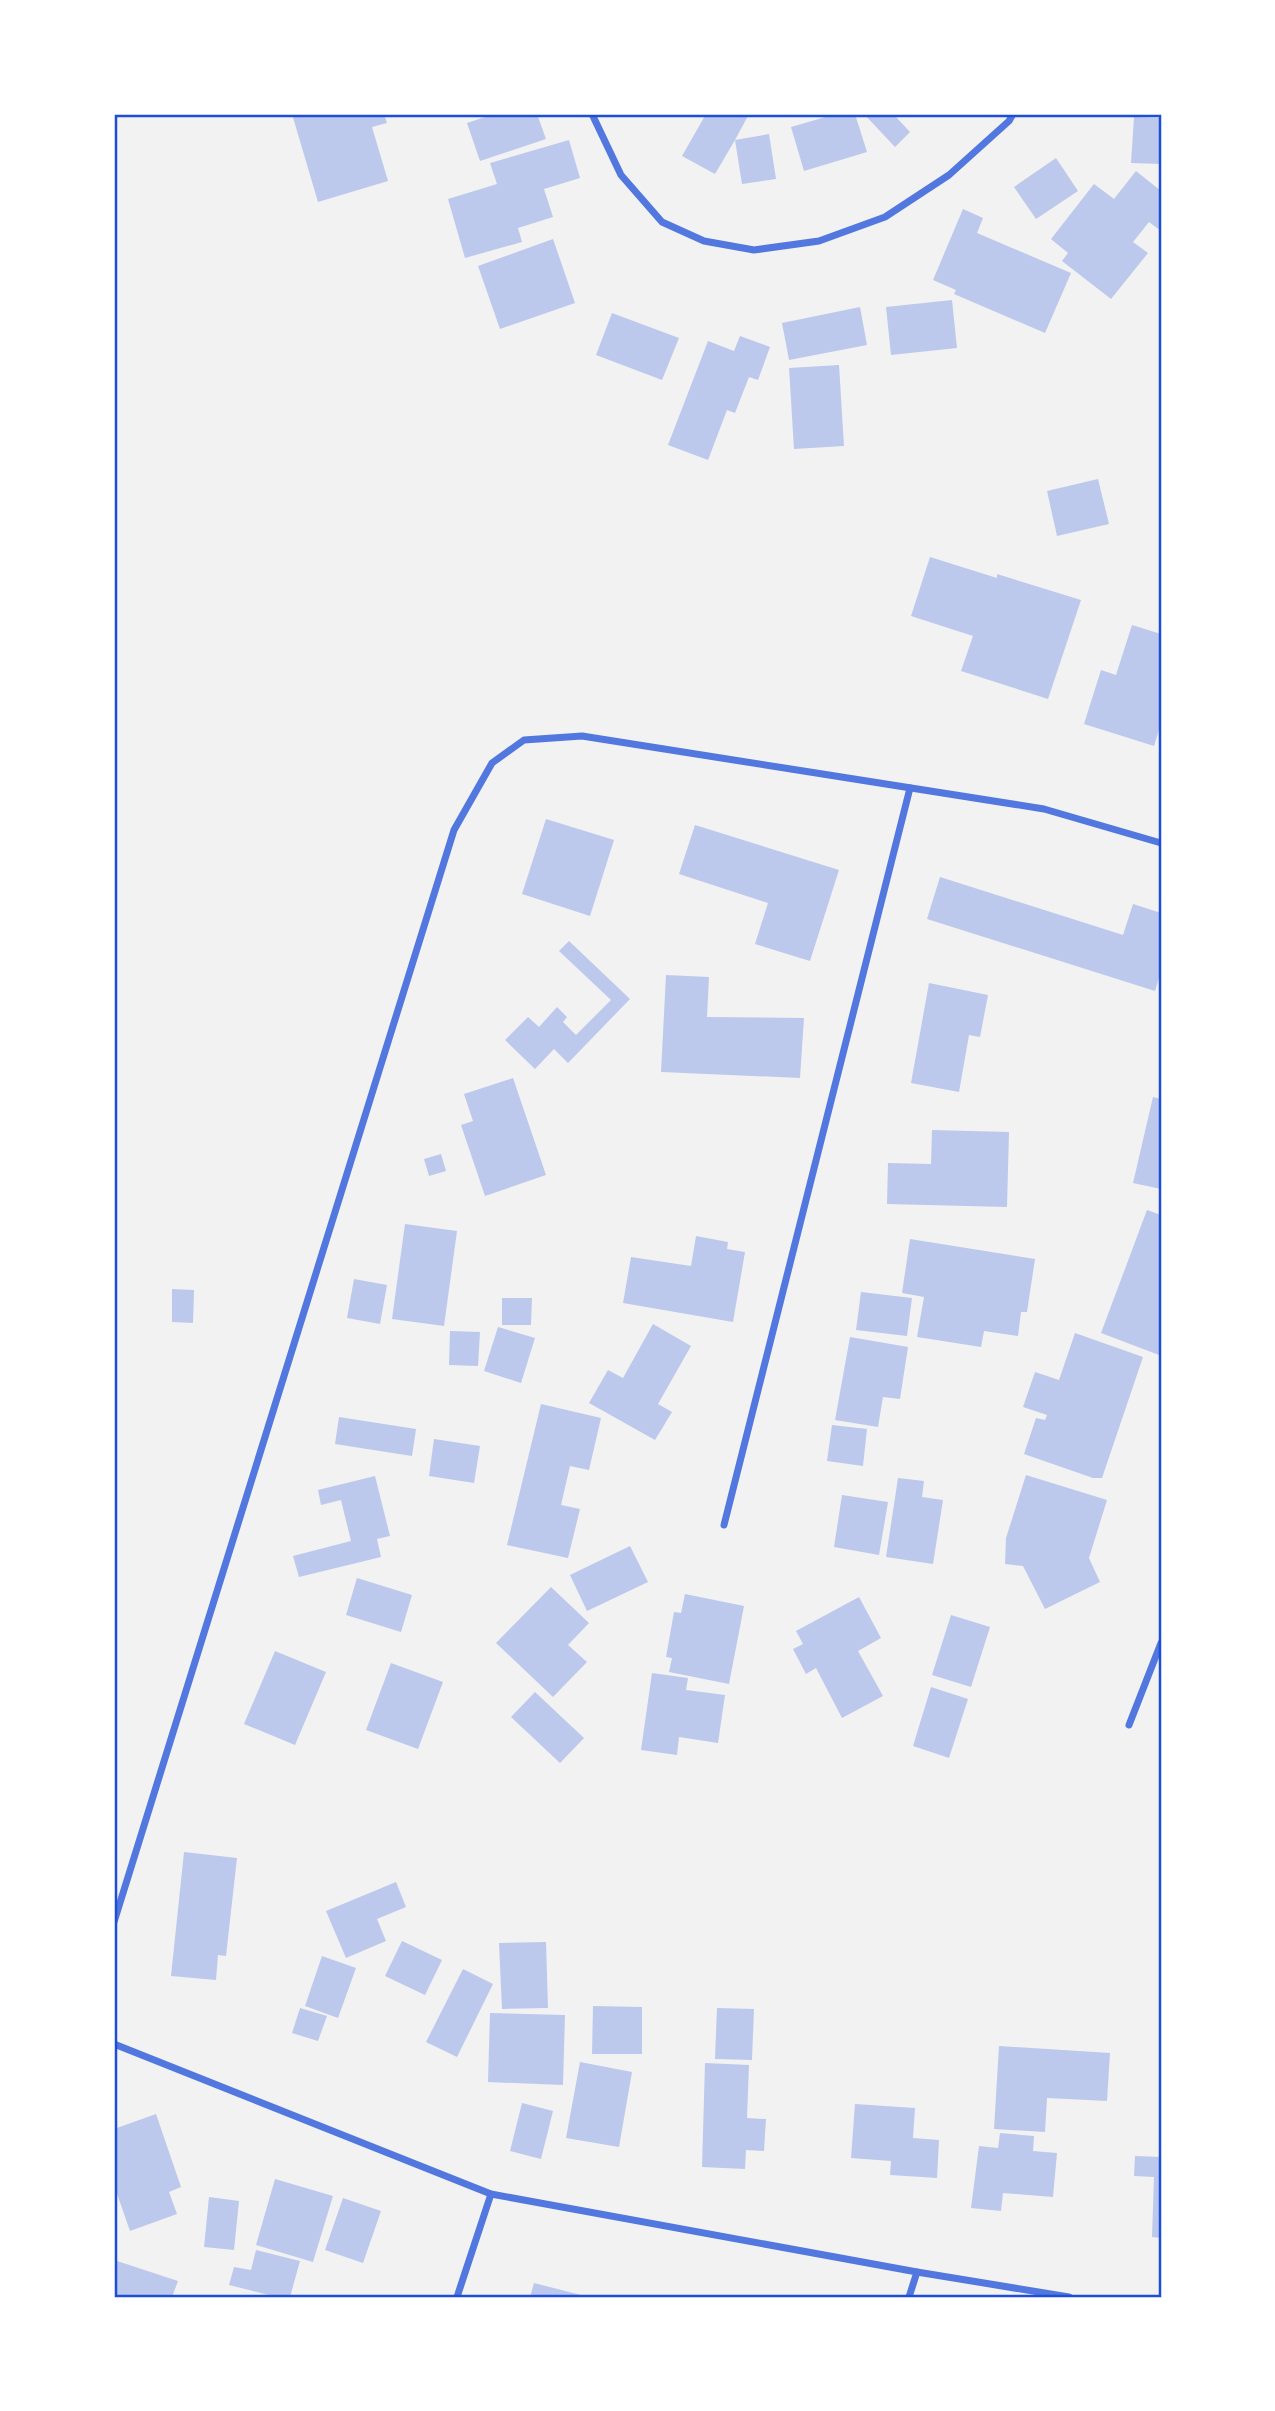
<svg xmlns="http://www.w3.org/2000/svg" width="1275" height="2411" viewBox="0 0 1275 2411" font-family="'Fira Sans',sans-serif">
  <rect width="100%" height="100%" fill="#f2f2f2"/>
  <g fill="#bdc9ec">
    <path d="M292,114H384L387,123L372,127L388,181L318,202Z"/>
    <path d="M494,114H537L546,139L480,161L467,123Z"/>
    <path d="M706,114H749L735,140L769,134L776,179L742,184L735,140L715,174L682,156Z"/>
    <path d="M836,114H855L867,152L804,171L791,127Z"/>
    <path d="M864,114H900L896,117L910,132L895,147Z"/>
    <path d="M1134,117L1161,118V164L1131,163Z"/>
    <path d="M569,140L580,178L544,189L553,217L518,228L522,242L465,258L448,199L497,184L490,163Z"/>
    <path d="M1056,158L1078,191L1036,219L1014,187Z"/>
    <path d="M1136,171L1161,191V231L1149,222L1133,242L1148,253L1111,299L1062,261L1068,253L1051,239L1094,184L1114,199Z"/>
    <path d="M963,209L983,218L977,233L1071,273L1045,333L954,294L956,290L933,280Z"/>
    <path d="M553,239L575,303L500,329L478,266Z"/>
    <path d="M952,300L957,348L891,355L886,307Z"/>
    <path d="M860,307L867,345L789,360L782,323Z"/>
    <path d="M612,313L679,338L662,380L596,355Z"/>
    <path d="M740,336L770,347L758,380L749,377L735,413L727,410L708,460L668,445L708,341L734,351Z"/>
    <path d="M839,365L844,446L794,449L789,368Z"/>
    <path d="M1098,479L1109,524L1057,536L1047,491Z"/>
    <path d="M930,557L997,578V574L1081,600L1048,699L961,671L973,636L911,616Z"/>
    <path d="M1132,625L1161,634V723L1154,746L1084,724L1101,670L1116,675Z"/>
    <path d="M546,819L614,840L590,916L522,894Z"/>
    <path d="M695,825L839,870L810,961L755,944L768,903L679,874Z"/>
    <path d="M940,877L1123,935L1133,904L1161,913V971L1155,991L927,919Z"/>
    <path d="M569,941L630,999L568,1063L554,1049L535,1069L505,1040L528,1017L539,1027L557,1007L567,1017L563,1022L576,1035L611,1000L559,951Z"/>
    <path d="M666,975L709,977L707,1017L804,1018L800,1078L661,1072Z"/>
    <path d="M929,983L988,995L980,1037L969,1035L959,1092L911,1083Z"/>
    <path d="M513,1078L546,1175L485,1196L461,1125L473,1121L464,1094Z"/>
    <path d="M1153,1097L1161,1099V1189L1133,1183Z"/>
    <path d="M932,1130L1009,1132L1007,1207L887,1204L888,1163L931,1164Z"/>
    <path d="M441,1154L446,1171L429,1176L424,1159Z"/>
    <path d="M1147,1210L1161,1215L1159,1355L1101,1333Z"/>
    <path d="M405,1224L457,1231L444,1326L392,1319Z"/>
    <path d="M696,1236L728,1242L727,1249L745,1252L733,1322L623,1303L631,1257L691,1266Z"/>
    <path d="M910,1239L1035,1259L1027,1312H1021L1018,1336L984,1331L981,1347L917,1337L924,1297L902,1293Z"/>
    <path d="M354,1279L387,1285L380,1324L347,1318Z"/>
    <path d="M172,1289L194,1290L193,1323L172,1322Z"/>
    <path d="M861,1292L912,1298L907,1336L856,1330Z"/>
    <path d="M502,1298H532L531,1325H502Z"/>
    <path d="M653,1324L691,1346L658,1404L672,1412L655,1440L589,1403L608,1370L623,1378Z"/>
    <path d="M498,1327L535,1338L521,1383L484,1371Z"/>
    <path d="M450,1331L480,1332L478,1366L449,1365Z"/>
    <path d="M1075,1333L1143,1357L1102,1478H1093L1024,1454L1036,1418L1045,1420L1047,1415L1023,1407L1035,1372L1059,1380Z"/>
    <path d="M850,1337L908,1347L900,1399L883,1397L878,1427L835,1420Z"/>
    <path d="M541,1404L601,1418L589,1470L570,1466L561,1505L580,1509L568,1558L507,1545Z"/>
    <path d="M339,1417L416,1429L412,1456L335,1444Z"/>
    <path d="M832,1425L867,1429L863,1466L827,1461Z"/>
    <path d="M434,1439L480,1446L474,1483L429,1476Z"/>
    <path d="M1026,1475L1107,1500L1089,1558L1100,1582L1045,1609L1023,1566L1005,1564L1006,1538Z"/>
    <path d="M375,1476L390,1536L377,1539L381,1557L299,1577L293,1556L351,1541L341,1500L321,1505L318,1490Z"/>
    <path d="M898,1478L924,1481L922,1497L943,1500L933,1564L886,1557Z"/>
    <path d="M842,1495L888,1502L879,1555L834,1547Z"/>
    <path d="M630,1546L648,1582L587,1611L570,1575Z"/>
    <path d="M357,1578L412,1595L401,1632L346,1615Z"/>
    <path d="M551,1587L589,1623L568,1645L587,1662L553,1697L496,1643Z"/>
    <path d="M685,1594L744,1606L729,1684L669,1672L672,1658L666,1657L674,1612L681,1613Z"/>
    <path d="M859,1597L881,1638L858,1651L883,1696L842,1718L816,1668L806,1674L793,1649L803,1644L796,1631Z"/>
    <path d="M951,1615L990,1627L971,1687L932,1675Z"/>
    <path d="M275,1651L326,1672L295,1745L244,1724Z"/>
    <path d="M391,1663L443,1682L418,1749L366,1730Z"/>
    <path d="M652,1673L688,1678L686,1690L725,1695L718,1743L679,1737L677,1755L641,1750Z"/>
    <path d="M931,1687L968,1699L949,1758L913,1746Z"/>
    <path d="M535,1692L584,1738L560,1763L511,1717Z"/>
    <path d="M184,1852L237,1858L226,1956L218,1955L216,1980L171,1976Z"/>
    <path d="M396,1882L406,1907L377,1919L386,1941L346,1958L326,1911Z"/>
    <path d="M402,1941L442,1960L425,1995L385,1976Z"/>
    <path d="M546,1942L548,2008L502,2009L499,1943Z"/>
    <path d="M322,1956L356,1968L338,2018L305,2006Z"/>
    <path d="M463,1969L493,1984L457,2057L426,2042Z"/>
    <path d="M593,2006L642,2007V2054H592Z"/>
    <path d="M300,2008L327,2016L318,2041L292,2033Z"/>
    <path d="M717,2008L754,2009L752,2060L715,2059Z"/>
    <path d="M490,2013L565,2015L563,2085L488,2082Z"/>
    <path d="M999,2046L1110,2053L1107,2101L1047,2098L1045,2132L994,2129Z"/>
    <path d="M580,2062L632,2072L619,2147L566,2138Z"/>
    <path d="M705,2063L749,2065L747,2118L766,2119L764,2151L746,2150L745,2169L702,2167Z"/>
    <path d="M522,2103L553,2111L541,2159L510,2151Z"/>
    <path d="M855,2104L915,2108L913,2138L939,2140L937,2178L890,2175L891,2161L851,2158Z"/>
    <path d="M156,2114L181,2187L169,2192L177,2214L130,2231L114,2185V2129Z"/>
    <path d="M1000,2133L1034,2136L1033,2151L1057,2153L1053,2197L1003,2193L1001,2211L971,2208L979,2146L998,2148Z"/>
    <path d="M1135,2156L1161,2157V2238L1152,2237L1154,2177L1134,2176Z"/>
    <path d="M275,2179L333,2196L313,2262L256,2245Z"/>
    <path d="M209,2197L239,2201L234,2250L204,2247Z"/>
    <path d="M343,2198L381,2211L363,2263L325,2250Z"/>
    <path d="M256,2250L300,2261L290,2297H277L229,2285L234,2267L251,2270Z"/>
    <path d="M114,2260L178,2281L172,2297H114Z"/>
    <path d="M534,2283L585,2296V2297H530Z"/>
  </g>
  <g fill="none" stroke-linecap="round" stroke-linejoin="round">
    <g stroke="#5277de" stroke-width="7">
      <path d="M592,114L621,175L662,222L704,241L754,250L819,241L885,217L949,175L1009,121L1013,114"/>
      <path d="M724,1525L910,788"/>
      <path d="M1129,1725L1161,1643"/>
      <path d="M114,1922L454,830L492,763L524,740L582,736L1044,809L1161,843"/>
      <path d="M114,2044L491,2194L917,2272L1069,2297"/>
      <path d="M457,2297L491,2194"/>
      <path d="M909,2297L917,2272"/>
    </g>
  </g>
  <rect width="1275" height="2411" fill="none" stroke="#ffffff" stroke-width="231"/>
  <rect x="116" y="116" width="1044" height="2180" fill="none" stroke="#1d4ed8" stroke-width="2.5"/>
</svg>
